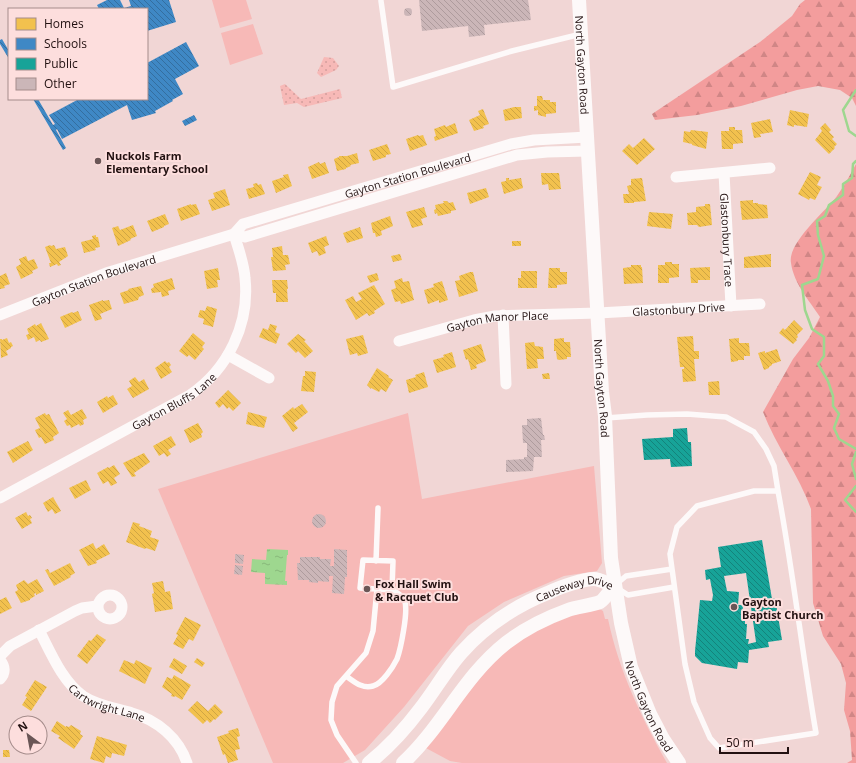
<svg xmlns="http://www.w3.org/2000/svg" width="856" height="763" viewBox="0 0 856 763" font-family="'Open Sans',sans-serif">
<style>
.green{fill:#f7b9b7}
.forest{fill:url(#forest-firs)}
.park{fill:url(#park-dots)}
.water{fill:url(#water-ripples)}
.homes{fill:url(#homes-back-hatch)}
.schools{fill:url(#schools-back-hatch)}
.public{fill:url(#public-back-hatch);fill-rule:evenodd}
.lines{fill:none;stroke-linecap:round;stroke-linejoin:round}
.stream{stroke:#9ed78f;stroke-width:2.5}
.building{fill:url(#building-back-hatch)}
.service{stroke:#fdf9f9;stroke-width:5.5}
.minor{stroke:#fdf9f9;stroke-width:11}
.tertiary{stroke:#fdf9f9;stroke-width:14}
.poi-dot{fill:#6a5656;stroke:#fddedd;stroke-width:1.5}
.labels{text-anchor:middle;dominant-baseline:central;stroke-width:4;stroke-linejoin:round;paint-order:stroke}
.street-label{font-size:11px;fill:#211;stroke:#fddedd}
.poi-label{font-size:11px;font-weight:bold;fill:#211;stroke:#fddedd;text-anchor:start}
</style>
<defs>
<pattern id="forest-firs" width="22" height="20" patternUnits="userSpaceOnUse"><rect width="22" height="20" fill="#f39d9d"/><path d="M5 1l3.5 6h-7zM16 11l3.5 6h-7z" fill="#d08686"/></pattern>
<pattern id="park-dots" width="8" height="8" patternUnits="userSpaceOnUse"><rect width="8" height="8" fill="#f7b9b7"/><path d="M2 2h.1M6 6h.1" fill="none" stroke="#d39e9c" stroke-width="1.8" stroke-linecap="round"/></pattern>
<pattern id="water-ripples" width="26" height="14" patternUnits="userSpaceOnUse"><rect width="26" height="14" fill="#9ed78f"/><path d="M2 4q2-2 4 0t4 0M15 11q2-2 4 0t4 0" fill="none" stroke="#88b87a"/></pattern>
<pattern id="homes-back-hatch" width="6" height="6" patternUnits="userSpaceOnUse"><rect width="6" height="6" fill="#f2c14e"/><path d="M-1 5l2 2M0 0l6 6M5-1l2 2" fill="none" stroke="#cfa543"/></pattern>
<pattern id="schools-back-hatch" width="6" height="6" patternUnits="userSpaceOnUse"><rect width="6" height="6" fill="#3f88c5"/><path d="M-1 5l2 2M0 0l6 6M5-1l2 2" fill="none" stroke="#346e9f"/></pattern>
<pattern id="public-back-hatch" width="6" height="6" patternUnits="userSpaceOnUse"><rect width="6" height="6" fill="#17a398"/><path d="M-1 5l2 2M0 0l6 6M5-1l2 2" fill="none" stroke="#14837b"/></pattern>
<pattern id="building-back-hatch" width="6" height="6" patternUnits="userSpaceOnUse"><rect width="6" height="6" fill="#cbb6b8"/><path d="M-1 5l2 2M0 0l6 6M5-1l2 2" fill="none" stroke="#ae9b9d"/></pattern>
</defs>
<rect width="100%" height="100%" fill="#f1d6d5"/>
<path class="green" d="M 212,0 L 246,0 L 252,19 L 220,28 Z
M 253,24 L 263,54 L 230,65 L 221,33 Z
M 408,413 L 422,499 L 594,466 L 602,563 L 597,571 L 564,576 L 504,602 L 468,626 L 404,707 L 365,750 L 343,763 L 273,763 L 158,489 Z
M 598,608 L 603,611 L 605,619 L 608,619 C 619,671 641,717 667,763 L 462,763 L 450,761 L 424,747 L 505,648 L 542,624 Z"/>
<path class="forest" d="M 805,0 L 856,0 L 856,106 L 852,98 L 840,90 L 818,86 L 797,90 L 741,106 L 697,115 L 655,120 L 652,114 L 760,42 L 792,16 L 800,4 Z
M 856,164 L 856,763 L 847,763 L 852,760 L 850,731 L 844,710 L 846,683 L 841,664 L 823,636 L 813,603 L 811,509 C 799,475 776,446 763,412 L 793,359 L 809,338 L 820,317 C 809,300 794,284 791,263 C 787,243 826,211 837,196 C 844,186 850,175 856,164 Z"/>
<path class="park" d="M 324,57 L 333,58 L 339,66 L 336,70 L 321,77 L 317,73 Z
M 285,84 L 301,99 L 340,89 L 342,98 L 304,107 L 297,103 L 284,105 L 280,86 Z"/>
<path class="water" d="M 267,549 L 288,550 L 288,555 L 287,555 L 285,581 L 287,581 L 287,585 L 265,584 L 265,573 L 251,572 L 252,559 L 266,560 Z"/>
<path class="homes" d="M 537,96 L 542,96 L 543,100 L 550,100 L 550,102 L 556,102 L 556,113 L 546,114 L 546,117 L 538,115 L 538,110 L 534,111 L 534,106 L 537,106 Z
M 514,107 L 521,107 L 522,118 L 505,121 L 503,110 Z
M 483,109 L 489,124 L 483,126 L 484,128 L 474,131 L 469,120 L 480,115 L 478,111 Z
M 790,110 L 809,114 L 807,127 L 794,125 L 794,127 L 787,125 Z
M 770,119 L 773,132 L 760,134 L 761,137 L 754,138 L 751,123 Z
M 455,123 L 458,133 L 435,141 L 434,137 L 436,136 L 434,129 L 445,125 L 446,127 Z
M 825,123 L 831,130 L 829,132 L 834,137 L 832,139 L 837,144 L 834,147 L 835,148 L 829,154 L 815,140 L 822,131 L 820,128 Z
M 729,127 L 735,127 L 735,130 L 742,130 L 743,143 L 733,144 L 733,149 L 722,149 L 721,131 L 729,131 Z
M 691,130 L 708,132 L 706,149 L 692,145 L 692,144 L 683,142 L 684,131 L 690,132 Z
M 418,135 L 419,136 L 423,135 L 427,145 L 410,151 L 406,139 Z
M 644,138 L 655,149 L 637,165 L 622,151 L 629,144 L 633,148 Z
M 387,144 L 391,154 L 386,155 L 386,157 L 373,161 L 369,150 Z
M 357,153 L 359,163 L 350,165 L 351,166 L 346,168 L 346,169 L 337,171 L 334,159 L 339,157 L 339,156 L 347,156 Z
M 319,162 L 320,164 L 325,162 L 329,173 L 312,179 L 308,167 Z
M 810,172 L 821,177 L 817,185 L 822,187 L 815,200 L 810,198 L 809,200 L 798,194 Z
M 541,173 L 559,173 L 561,189 L 549,190 L 548,184 L 542,185 Z
M 288,174 L 292,186 L 276,193 L 272,181 L 284,177 L 283,175 Z
M 506,178 L 509,178 L 509,180 L 521,178 L 523,188 L 504,194 L 501,182 L 506,181 Z
M 642,178 L 646,201 L 634,202 L 634,203 L 624,203 L 623,194 L 629,194 L 627,186 L 631,185 L 631,179 Z
M 257,183 L 258,185 L 261,184 L 265,194 L 249,199 L 246,189 L 254,187 L 253,184 Z
M 486,188 L 489,197 L 470,204 L 467,193 Z
M 225,189 L 230,205 L 212,211 L 208,200 L 215,198 L 213,193 Z
M 753,200 L 753,203 L 758,203 L 758,204 L 767,205 L 768,218 L 742,220 L 740,201 Z
M 443,201 L 447,201 L 449,203 L 453,202 L 456,210 L 451,211 L 451,213 L 438,216 L 437,213 L 435,214 L 434,210 L 436,209 L 435,205 L 444,203 Z
M 191,204 L 191,205 L 196,204 L 200,214 L 181,221 L 177,209 Z
M 705,204 L 710,204 L 712,225 L 699,227 L 697,225 L 688,225 L 687,213 L 696,212 L 696,207 L 705,206 Z
M 424,207 L 427,217 L 421,219 L 423,225 L 412,228 L 406,212 Z
M 649,212 L 673,214 L 671,229 L 647,226 Z
M 165,214 L 169,224 L 164,226 L 164,227 L 152,232 L 147,221 Z
M 390,216 L 393,226 L 381,231 L 382,235 L 376,237 L 375,233 L 373,233 L 371,223 Z
M 133,225 L 137,236 L 130,239 L 131,240 L 118,246 L 112,228 L 118,226 L 120,230 Z
M 360,227 L 363,238 L 347,243 L 343,233 Z
M 96,235 L 96,237 L 98,237 L 100,247 L 95,248 L 96,250 L 84,253 L 81,242 L 93,239 L 92,236 Z
M 326,236 L 329,245 L 324,247 L 326,253 L 319,256 L 317,251 L 312,253 L 308,243 Z
M 512,241 L 521,241 L 521,246 L 512,246 Z
M 50,245 L 51,246 L 54,245 L 56,249 L 65,247 L 68,256 L 59,262 L 61,265 L 58,266 L 57,264 L 50,267 L 49,263 L 51,263 L 45,247 Z
M 282,246 L 283,255 L 288,255 L 290,264 L 285,265 L 286,270 L 273,271 L 271,257 L 273,257 L 272,248 Z
M 400,254 L 402,260 L 393,262 L 391,256 Z
M 771,254 L 771,267 L 744,268 L 744,257 Z
M 26,256 L 28,261 L 34,259 L 38,268 L 32,271 L 33,273 L 21,279 L 16,267 L 21,264 L 19,259 Z
M 665,262 L 672,262 L 672,264 L 679,264 L 679,277 L 669,278 L 669,283 L 658,283 L 658,265 L 665,265 Z
M 631,265 L 641,265 L 641,267 L 642,267 L 643,283 L 624,284 L 623,268 L 631,267 Z
M 710,267 L 710,280 L 698,280 L 698,283 L 691,283 L 690,268 Z
M 218,268 L 220,280 L 217,280 L 218,287 L 207,289 L 204,271 Z
M 549,268 L 560,268 L 560,272 L 567,272 L 567,284 L 557,285 L 557,288 L 548,288 Z
M 521,271 L 537,271 L 537,288 L 518,288 L 518,278 L 521,278 Z
M 470,272 L 473,272 L 478,291 L 459,297 L 455,281 L 460,280 L 459,276 Z
M 6,273 L 10,284 L 4,286 L 5,288 L 0,289 L 0,276 Z
M 377,273 L 379,280 L 370,283 L 367,276 Z
M 172,278 L 175,289 L 168,291 L 169,295 L 162,297 L 161,292 L 152,293 L 151,289 L 154,287 L 153,284 Z
M 402,278 L 403,282 L 409,281 L 414,300 L 401,304 L 400,301 L 395,302 L 391,290 L 396,288 L 394,281 Z
M 272,280 L 287,280 L 288,289 L 287,289 L 288,302 L 276,302 L 276,293 L 273,293 Z
M 442,281 L 448,300 L 439,303 L 439,300 L 428,304 L 424,290 L 434,287 L 433,284 Z
M 374,285 L 385,304 L 374,311 L 375,313 L 369,316 L 367,313 L 356,320 L 345,300 L 353,296 L 356,302 L 362,299 L 358,293 L 366,289 L 369,295 L 366,289 Z
M 141,286 L 144,295 L 139,297 L 138,300 L 124,304 L 120,293 L 129,290 L 128,289 Z
M 103,300 L 103,301 L 109,300 L 112,309 L 100,314 L 102,319 L 95,321 L 89,305 Z
M 207,306 L 217,309 L 213,327 L 203,324 L 204,319 L 198,317 L 200,310 L 205,311 Z
M 78,311 L 82,320 L 65,328 L 60,317 L 72,312 L 73,313 Z
M 794,320 L 803,329 L 797,335 L 798,337 L 796,339 L 797,340 L 793,344 L 779,333 L 783,328 L 785,330 Z
M 41,323 L 49,339 L 41,342 L 40,340 L 36,342 L 34,337 L 28,340 L 26,335 L 29,334 L 27,329 L 35,324 L 36,326 Z
M 270,324 L 277,326 L 275,332 L 280,334 L 276,344 L 259,337 L 263,328 L 268,330 Z
M 193,333 L 205,343 L 202,347 L 204,349 L 195,360 L 189,355 L 187,357 L 179,351 Z
M 298,334 L 306,340 L 304,341 L 313,351 L 305,358 L 298,351 L 296,353 L 287,344 Z
M 363,335 L 368,353 L 358,356 L 357,353 L 350,355 L 346,339 Z
M 693,336 L 694,351 L 699,351 L 699,359 L 694,359 L 696,381 L 683,382 L 682,369 L 684,369 L 684,367 L 680,367 L 677,337 Z
M 7,338 L 9,343 L 11,342 L 13,346 L 11,347 L 11,348 L 6,351 L 8,355 L 1,358 L 0,339 L 2,339 L 2,340 Z
M 564,338 L 564,342 L 570,342 L 571,357 L 567,357 L 567,359 L 559,360 L 557,359 L 556,351 L 554,351 L 554,339 Z
M 739,338 L 739,343 L 749,343 L 750,356 L 744,356 L 744,360 L 738,360 L 738,361 L 731,362 L 729,339 Z
M 534,342 L 535,346 L 543,347 L 544,359 L 537,359 L 538,368 L 527,369 L 525,343 Z
M 481,344 L 486,361 L 476,365 L 477,368 L 471,370 L 468,359 L 466,360 L 463,350 Z
M 777,349 L 781,361 L 772,364 L 772,365 L 769,367 L 769,368 L 764,370 L 758,353 L 765,351 L 765,353 Z
M 452,352 L 456,367 L 437,373 L 433,360 L 444,357 L 443,355 Z
M 165,361 L 167,363 L 169,362 L 171,365 L 169,367 L 172,372 L 161,379 L 155,368 Z
M 377,368 L 389,376 L 388,377 L 393,380 L 386,392 L 381,389 L 379,392 L 371,388 L 371,389 L 367,385 Z
M 305,371 L 316,372 L 314,392 L 301,391 L 303,376 L 305,376 Z
M 424,372 L 428,387 L 409,393 L 406,380 L 416,377 L 415,375 Z
M 549,373 L 550,379 L 543,379 L 542,374 Z
M 135,377 L 139,382 L 144,379 L 149,389 L 133,398 L 127,389 L 132,386 L 129,381 Z
M 719,381 L 720,395 L 709,395 L 708,382 Z
M 228,390 L 241,403 L 233,411 L 229,407 L 227,409 L 223,404 L 219,408 L 215,403 Z
M 113,395 L 118,404 L 103,413 L 97,402 L 107,396 L 108,398 Z
M 302,404 L 308,412 L 294,423 L 298,428 L 293,432 L 282,416 L 293,407 L 294,409 Z
M 82,409 L 87,418 L 83,420 L 84,424 L 80,426 L 79,424 L 71,428 L 70,425 L 67,426 L 64,421 L 67,419 L 63,413 L 68,410 L 71,415 Z
M 248,412 L 267,417 L 264,428 L 246,424 Z
M 45,413 L 46,415 L 49,414 L 59,433 L 53,437 L 54,440 L 45,444 L 41,437 L 39,438 L 35,430 L 40,428 L 35,418 Z
M 198,423 L 203,432 L 201,434 L 202,437 L 190,443 L 184,430 Z
M 171,436 L 176,445 L 168,450 L 171,454 L 167,457 L 164,453 L 159,456 L 153,446 Z
M 28,441 L 33,450 L 13,463 L 7,452 Z
M 144,453 L 150,462 L 134,473 L 136,476 L 132,477 L 123,463 Z
M 114,465 L 120,474 L 114,478 L 117,483 L 111,486 L 108,481 L 103,484 L 97,473 L 108,467 L 109,468 Z
M 86,480 L 91,490 L 75,499 L 69,488 Z
M 53,497 L 61,511 L 55,514 L 52,509 L 48,512 L 43,503 Z
M 26,512 L 28,516 L 30,515 L 32,518 L 30,519 L 32,523 L 22,529 L 15,518 Z
M 133,522 L 140,524 L 139,526 L 152,531 L 150,537 L 159,540 L 155,551 L 146,548 L 145,549 L 126,542 Z
M 93,543 L 96,549 L 104,544 L 110,554 L 96,561 L 97,563 L 88,566 L 79,550 Z
M 70,563 L 75,573 L 70,576 L 71,577 L 54,586 L 45,570 L 48,569 L 50,573 Z
M 37,579 L 44,591 L 36,595 L 36,593 L 34,594 L 35,596 L 30,599 L 30,600 L 21,603 L 15,592 L 18,590 L 16,585 L 24,580 L 28,584 Z
M 163,581 L 165,592 L 170,591 L 173,609 L 155,612 L 152,594 L 154,593 L 152,583 Z
M 6,597 L 12,608 L 0,614 L 0,600 Z
M 185,617 L 201,625 L 193,641 L 189,639 L 183,649 L 173,644 L 178,635 L 176,634 Z
M 97,634 L 106,640 L 87,664 L 77,656 L 89,640 L 91,641 Z
M 174,658 L 187,666 L 182,674 L 169,667 Z
M 197,658 L 205,663 L 202,667 L 194,662 Z
M 124,660 L 134,664 L 136,660 L 152,668 L 145,684 L 119,671 Z
M 174,675 L 191,685 L 182,700 L 175,696 L 174,697 L 171,696 L 172,694 L 162,687 L 167,677 L 172,679 Z
M 35,680 L 47,687 L 31,711 L 22,705 L 27,697 L 25,696 Z
M 197,701 L 208,711 L 215,704 L 223,712 L 215,720 L 214,719 L 210,723 L 207,720 L 203,724 L 188,710 Z
M 57,721 L 66,727 L 66,726 L 69,727 L 71,725 L 81,731 L 80,734 L 83,736 L 74,749 L 58,738 L 60,736 L 51,731 Z
M 238,728 L 240,736 L 237,737 L 240,749 L 235,750 L 238,760 L 228,763 L 225,754 L 223,755 L 217,737 L 229,733 L 228,731 Z
M 97,736 L 127,745 L 124,756 L 112,753 L 111,758 L 106,756 L 104,763 L 90,759 Z
M 3,750 L 9,750 L 10,757 L 3,757 Z"/>
<path class="schools" d="M 107,0 L 120,0 L 124,8 L 131,6 L 129,0 L 169,0 L 176,22 L 147,31 L 147,9 L 99,9 L 97,5 Z
M 2,39 L 9,51 L 9,59 L 0,44 L 0,40 Z
M 186,42 L 199,66 L 175,79 L 183,94 L 172,100 L 173,101 L 155,111 L 156,113 L 132,120 L 127,105 L 62,139 L 57,129 L 56,130 L 66,148 L 63,150 L 33,99 L 38,99 L 53,125 L 55,124 L 49,115 L 79,99 L 147,99 L 147,63 Z
M 194,115 L 197,120 L 185,126 L 182,121 Z"/>
<path class="public" d="M 687,428 L 688,442 L 691,442 L 692,466 L 671,467 L 670,459 L 644,460 L 642,439 L 673,437 L 673,429 Z
M 762,540 L 772,599 L 775,598 L 782,640 L 768,642 L 769,647 L 749,650 L 748,663 L 738,662 L 737,669 L 702,663 L 695,656 L 695,651 L 700,600 L 712,601 L 713,595 L 710,579 L 706,580 L 705,570 L 721,567 L 718,547 ZM 746,573 L 756,642 L 748,644 L 749,639 L 746,639 L 747,624 L 745,624 L 745,621 L 742,621 L 743,605 L 738,605 L 739,592 L 727,591 L 724,576 Z"/>
<g class="lines">
<path class="stream" d="M 856,90 L 843,110 L 849,131 L 856,136
M 856,161 L 853,164 L 852,178 L 843,184 L 843,195 L 829,205 L 825,216 L 817,221 L 818,235 L 824,256 L 818,279 L 802,285 L 805,310 L 812,329 L 824,337 L 824,356 L 818,364 L 828,381 L 833,396 L 833,406 L 839,414 L 834,428 L 839,439 L 856,449
M 856,452 L 852,464 L 856,479
M 856,486 L 845,500 L 856,512"/>
</g>
<path class="building" d="M 419,0 L 528,0 L 531,20 L 484,25 L 485,35 L 469,37 L 468,26 L 422,31 Z
M404 12a4 4 0 1 1 8 0a4 4 0 1 1-8 0Z
M 541,418 L 543,435 L 544,435 L 545,440 L 541,440 L 542,457 L 534,457 L 533,471 L 506,472 L 506,460 L 524,459 L 524,457 L 527,457 L 527,443 L 523,443 L 522,425 L 527,425 L 527,419 Z
M312 521a7 7 0 1 1 14 0a7 7 0 1 1-14 0Z
M 334,549 L 347,550 L 347,577 L 345,577 L 344,594 L 332,593 L 333,576 L 329,576 L 329,582 L 318,581 L 318,583 L 309,582 L 309,580 L 298,580 L 297,563 L 300,563 L 300,557 L 320,557 L 320,559 L 331,559 L 330,566 L 334,566 Z
M 235,554 L 244,555 L 243,564 L 235,563 Z
M 235,565 L 243,566 L 242,575 L 234,574 Z"/>
<g class="lines">
<path class="service" d="M 381,1 L 393,87 L 512,51 L 581,34
M 606,418 L 647,415 L 687,414 L 726,417 L 754,432 L 766,449 L 774,466 L 778,491
M 754,491 L 778,491 C 793,571 802,652 816,733 L 719,748 L 710,738 L 694,702 L 685,664 L 670,554 L 677,527 L 697,506 Z
M 363,560 L 393,561 L 392,590 L 360,588 Z
M 376,561 L 378,508
M 672,569 L 626,576 L 614,586 L 628,595 L 674,587
M 346,676 C 355,682 362,689 373,686 C 382,684 393,667 397,659 C 401,648 408,612 405,602 C 403,595 397,593 392,590
M 356,763 L 337,735 L 331,720 L 332,702 L 337,686 L 366,653 L 373,631 L 377,589"/>
<g class="minor">
<path id="s1" d="M 724,173 L 731,306"/>
<path d="M 676,177 L 770,168"/>
<path d="M 234,234 L 245,237 L 517,155 L 547,152 L 588,151"/>
<path id="s2" d="M 0,315 L 106,273 L 234,234 L 243,224 L 511,144 L 534,140 L 587,137"/>
<path d="M 503,315 L 506,384"/>
<path id="s3" d="M 399,341 L 474,320 L 495,316 L 598,313 L 760,304"/>
<path d="M 228,355 L 269,378"/>
<path id="s4" d="M 0,498 L 190,395 C 228,369 250,324 245,278 C 244,263 238,248 234,234"/>
<circle cx="110" cy="607" r="12"/>
<path id="s5" d="M 39,630 C 51,653 62,681 83,696 C 98,706 116,708 132,713 C 157,720 179,738 187,763"/>
<path d="M 0,656 L 10,646 L 75,611 L 82,608 L 97,606"/>
<path d="M 0,660 C 5,666 6,673 0,679"/>
</g>
<g class="tertiary">
<path id="s6" d="M 579,0 L 602,392 L 605,416 L 611,558 L 621,623 L 631,667 L 650,714 L 663,739 L 679,763"/>
<path id="s7" d="M 369,763 C 389,747 406,728 421,708 C 435,690 446,670 461,653 C 485,626 517,605 550,592 C 560,587 584,579 594,579 C 600,579 608,584 614,586 C 610,590 605,599 600,602 C 593,605 576,607 568,610 C 546,618 524,629 506,643 C 463,677 443,726 403,763"/>
</g>
</g>
<g class="poi-dot">
<circle cx="98" cy="161" r="4"/>
<circle cx="367" cy="589" r="4"/>
<circle cx="734" cy="607" r="4"/>
</g>
<g class="labels">
<g class="street-label">
<text stroke="none"><textPath href="#s6" startOffset="65">North Gayton Road</textPath></text>
<text stroke="none"><textPath href="#s2" startOffset="433">Gayton Station Boulevard</textPath></text>
<text stroke="none"><textPath href="#s1" startOffset="67">Glastonbury Trace</textPath></text>
<text stroke="none"><textPath href="#s2" startOffset="100">Gayton Station Boulevard</textPath></text>
<text stroke="none"><textPath href="#s3" startOffset="283">Glastonbury Drive</textPath></text>
<text stroke="none"><textPath href="#s3" startOffset="101">Gayton Manor Place</textPath></text>
<text stroke="none"><textPath href="#s6" startOffset="389">North Gayton Road</textPath></text>
<text stroke="none"><textPath href="#s4" startOffset="199">Gayton Bluffs Lane</textPath></text>
<text stroke="none"><textPath href="#s7" startOffset="278">Causeway Drive</textPath></text>
<text stroke="none"><textPath href="#s5" startOffset="105">Cartwright Lane</textPath></text>
<text stroke="none"><textPath href="#s6" startOffset="713">North Gayton Road</textPath></text>
</g>
<g class="poi-label">
<text x="106" y="155">Nuckols Farm<tspan x="106" dy="13">Elementary School</tspan></text>
<text x="375" y="583">Fox Hall Swim<tspan x="375" dy="13">&amp; Racquet Club</tspan></text>
<text x="742" y="601">Gayton<tspan x="742" dy="13">Baptist Church</tspan></text>
</g>
</g>
<rect x="8" y="8" width="140" height="92" fill="#fddedd" stroke="#a58c8b"/>
<rect x="16" y="18" width="20" height="12" fill="#f2c14e" stroke="#a58c8b"/>
<text x="44" y="28" font-size="12" fill="#221111">Homes</text>
<rect x="16" y="38" width="20" height="12" fill="#3f88c5" stroke="#a58c8b"/>
<text x="44" y="48" font-size="12" fill="#221111">Schools</text>
<rect x="16" y="58" width="20" height="12" fill="#17a398" stroke="#a58c8b"/>
<text x="44" y="68" font-size="12" fill="#221111">Public</text>
<rect x="16" y="78" width="20" height="12" fill="#cbb6b8" stroke="#a58c8b"/>
<text x="44" y="88" font-size="12" fill="#221111">Other</text>
<g transform="translate(28 735) rotate(328)"><circle r="19" fill="#fddedd" stroke="#a58c8b"/>
<path d="M0-3L7 15L0 10L-7 15Z" fill="#6a5656"/>
<text y="-6" font-size="11" font-weight="bold" text-anchor="middle" fill="#221111">N</text>
</g>
<path d="M720 747v6h68v-6" fill="none" stroke="#221111" stroke-width="2"/>
<text x="726" y="747" font-size="12" fill="#221111" stroke="#fddedd" stroke-width="3" paint-order="stroke">50 m</text>
</svg>
